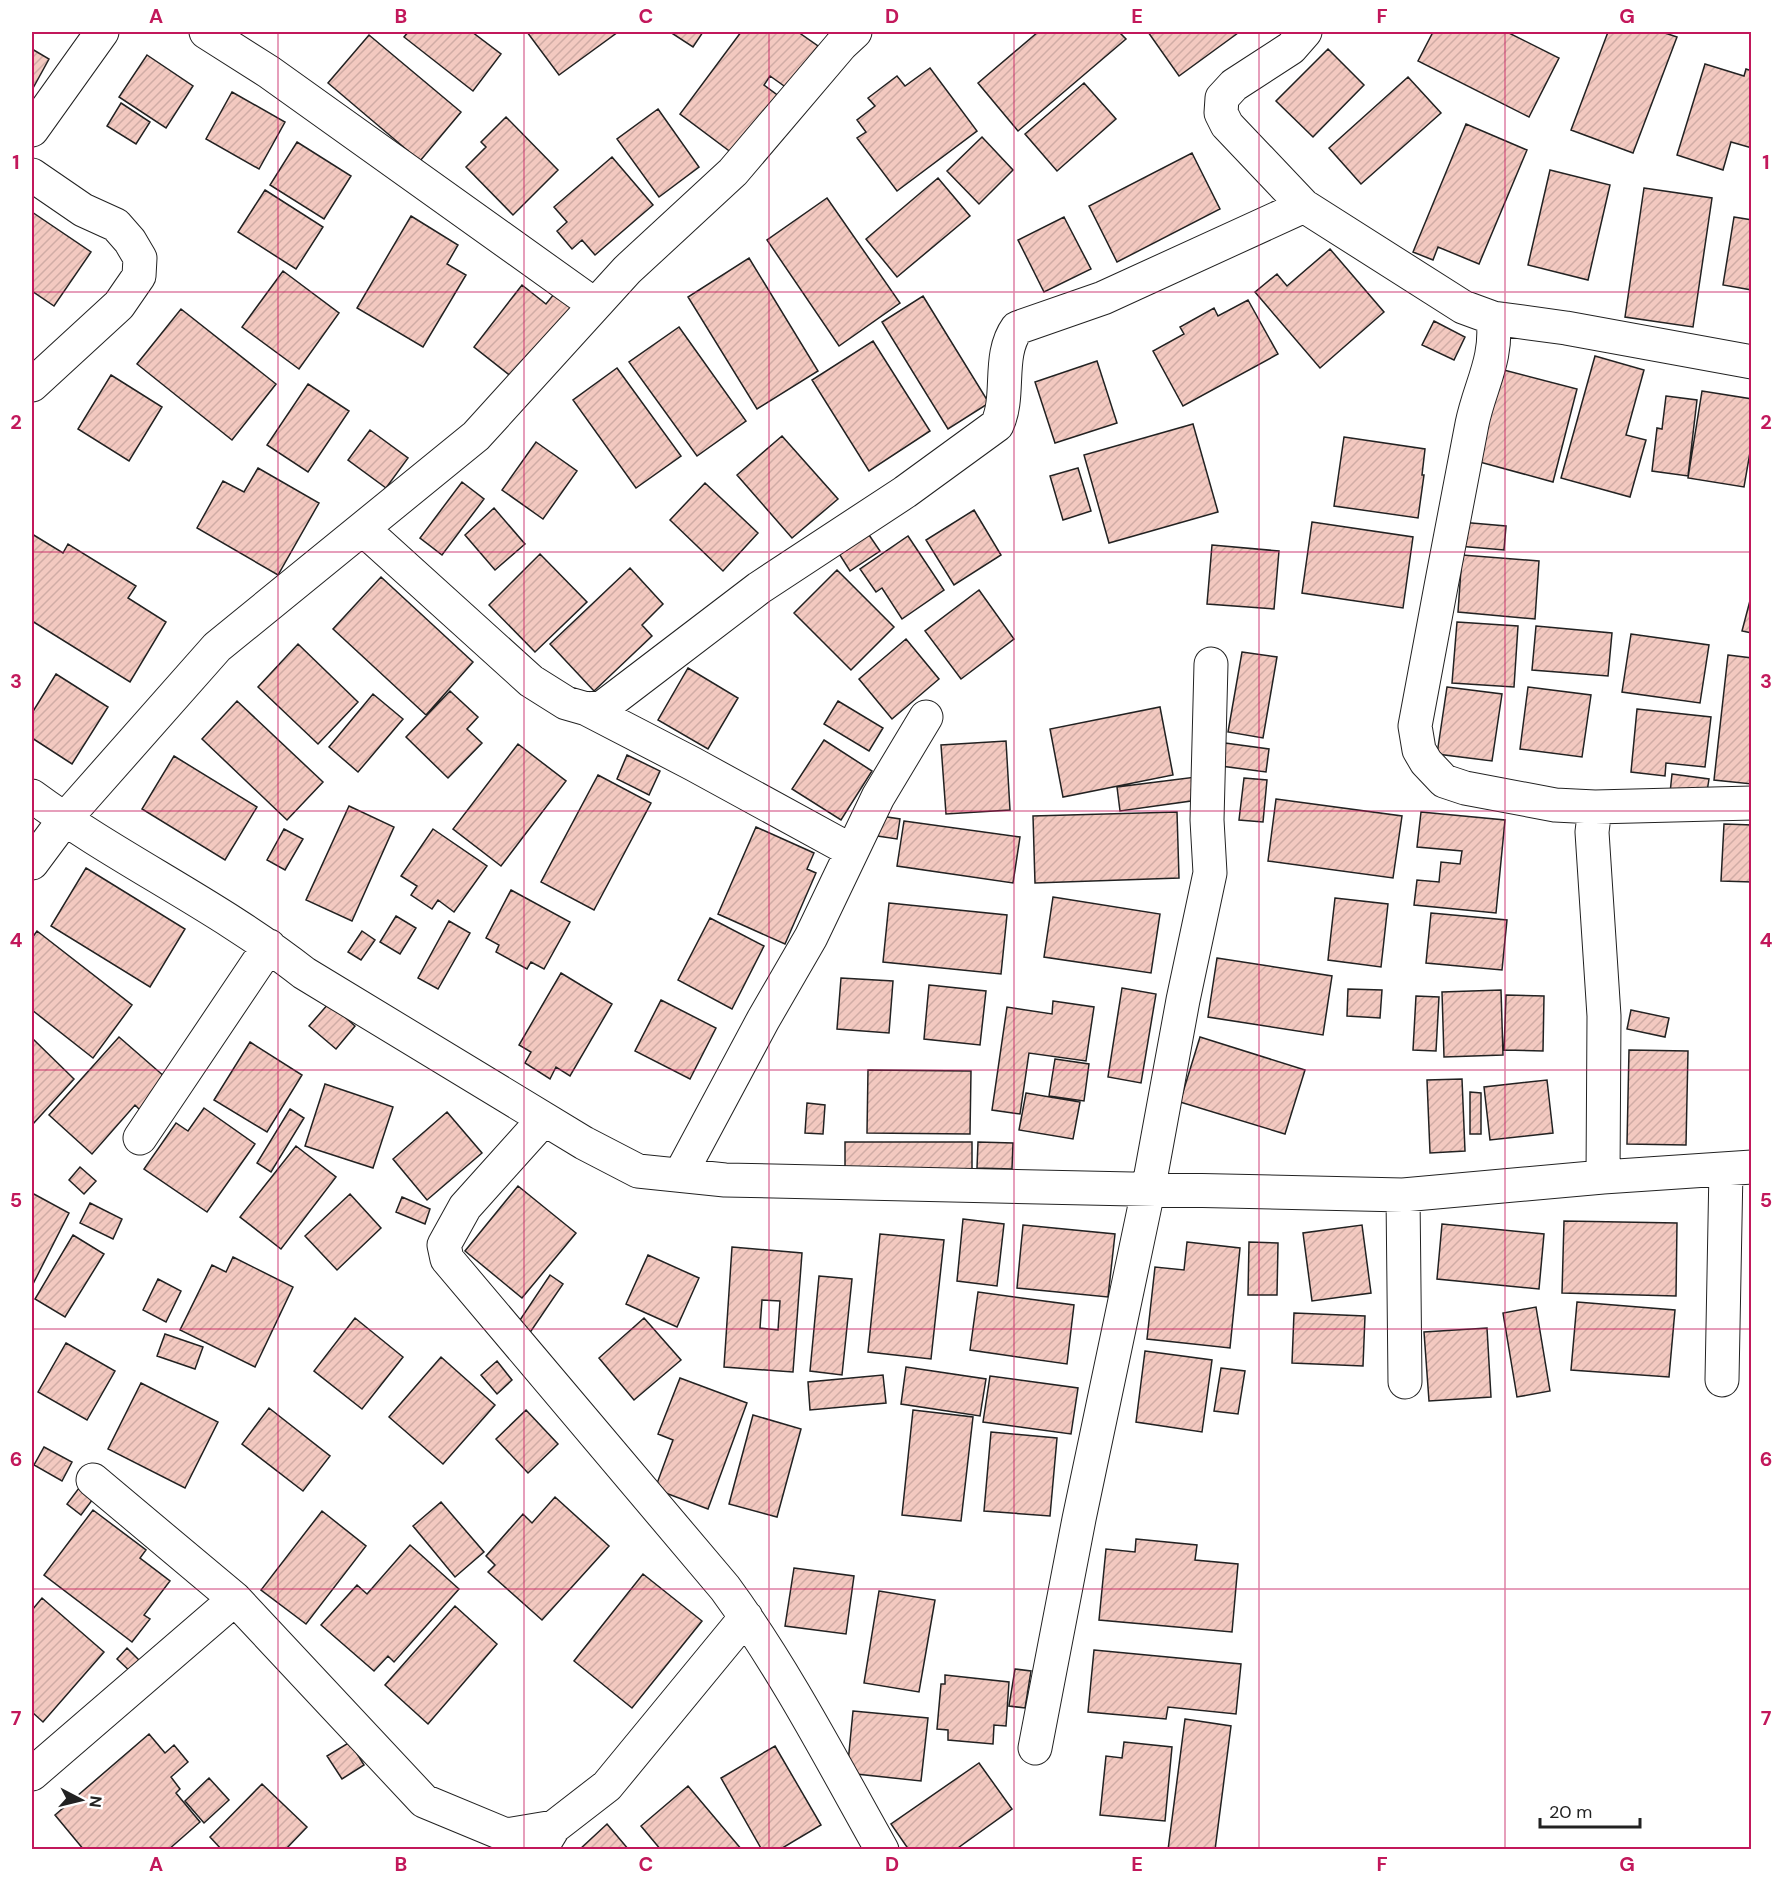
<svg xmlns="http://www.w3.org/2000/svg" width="1783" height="1881" viewBox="0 0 1783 1881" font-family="'DM Sans',sans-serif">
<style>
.building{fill:url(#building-hatch);stroke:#222;stroke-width:1.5;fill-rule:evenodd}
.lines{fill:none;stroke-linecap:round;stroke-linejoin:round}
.minor-casing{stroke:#222;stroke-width:35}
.minor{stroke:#fff;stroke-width:33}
.grid{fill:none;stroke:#c2185b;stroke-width:1.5;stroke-opacity:0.55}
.neatline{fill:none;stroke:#c2185b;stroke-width:2}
.grid-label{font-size:20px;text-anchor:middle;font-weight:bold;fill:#c2185b}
</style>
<defs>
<pattern id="building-hatch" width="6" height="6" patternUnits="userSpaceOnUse" patternTransform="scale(1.5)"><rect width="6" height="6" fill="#f3c9c0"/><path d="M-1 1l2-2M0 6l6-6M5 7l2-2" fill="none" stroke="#d0aca5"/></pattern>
</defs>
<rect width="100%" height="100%" fill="#fff"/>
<path class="building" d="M 408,32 L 472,32 L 501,54 L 473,91 L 404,37 Z
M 527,32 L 618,32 L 559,75 Z
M 670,32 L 703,32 L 693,47 Z
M 741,32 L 798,32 L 818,46 L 787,88 L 770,76 L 764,85 L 780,97 L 736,156 L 680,114 Z
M 1038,32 L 1119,32 L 1126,39 L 1018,131 L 978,83 Z
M 1148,32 L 1237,32 L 1238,33 L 1179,76 Z
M 1433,32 L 1507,32 L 1559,58 L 1529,117 L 1418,61 Z
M 1608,32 L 1662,32 L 1677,37 L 1633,153 L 1571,130 Z
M 369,35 L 461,112 L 420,161 L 328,83 Z
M 32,49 L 49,59 L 32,90 Z
M 1328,49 L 1364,85 L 1313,137 L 1276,101 Z
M 147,55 L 193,86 L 166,128 L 119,97 Z
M 1705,64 L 1744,76 L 1746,69 L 1752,71 L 1752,148 L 1731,142 L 1723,170 L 1677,155 Z
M 930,68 L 977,131 L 897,191 L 857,138 L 866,132 L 857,120 L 875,106 L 868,98 L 897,76 L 905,86 Z
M 1408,77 L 1441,113 L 1361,184 L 1329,148 Z
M 1084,83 L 1116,119 L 1057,171 L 1025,134 Z
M 232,92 L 285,122 L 259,169 L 206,139 Z
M 121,103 L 150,122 L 136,144 L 107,126 Z
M 658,109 L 699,167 L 659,197 L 617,139 Z
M 506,117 L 558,170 L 513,215 L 466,167 L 486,147 L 481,142 Z
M 1466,124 L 1527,150 L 1479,264 L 1438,247 L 1433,260 L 1413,252 Z
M 982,137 L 1013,170 L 979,204 L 947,171 Z
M 297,142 L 351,176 L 324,219 L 270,185 Z
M 1192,153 L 1220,209 L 1117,262 L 1089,206 Z
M 612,157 L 653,205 L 595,255 L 582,240 L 572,249 L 557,231 L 567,222 L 554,207 Z
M 1550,170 L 1610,185 L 1588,280 L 1528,265 Z
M 938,178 L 970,216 L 897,277 L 866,239 Z
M 1644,188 L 1712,198 L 1693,327 L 1625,317 Z
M 265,190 L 323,227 L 296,269 L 238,232 Z
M 827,198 L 900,303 L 839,346 L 767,240 Z
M 32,212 L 91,252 L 54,306 L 32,291 Z
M 411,216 L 458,245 L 447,264 L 466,275 L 423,347 L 357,308 Z
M 1064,217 L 1091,269 L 1044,292 L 1018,240 Z
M 1734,217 L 1752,220 L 1752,290 L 1723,285 Z
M 1330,249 L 1384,312 L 1320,368 L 1255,292 L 1277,274 L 1287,286 Z
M 749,258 L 818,371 L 757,409 L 688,297 Z
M 283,271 L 339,313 L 299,369 L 242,327 Z
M 522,285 L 546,304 L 554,294 L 573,309 L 517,381 L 474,347 Z
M 923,296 L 989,403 L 948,429 L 882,322 Z
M 1248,300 L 1278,354 L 1183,406 L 1153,351 L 1184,334 L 1180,327 L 1214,308 L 1218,316 Z
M 181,309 L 276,384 L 232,440 L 137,364 Z
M 1434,321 L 1465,337 L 1454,360 L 1422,345 Z
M 679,327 L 746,421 L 697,456 L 629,362 Z
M 873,341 L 930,431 L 869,471 L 812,380 Z
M 1595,356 L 1644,370 L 1626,435 L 1646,440 L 1630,497 L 1561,478 Z
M 1097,361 L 1117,423 L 1055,443 L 1035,382 Z
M 617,368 L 681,456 L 636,488 L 573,400 Z
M 1500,369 L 1577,389 L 1553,482 L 1476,461 Z
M 111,375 L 162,407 L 129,461 L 78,429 Z
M 308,384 L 349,411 L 308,472 L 267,445 Z
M 1702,391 L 1752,399 L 1752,441 L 1744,487 L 1688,478 Z
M 1666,396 L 1697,400 L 1688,476 L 1652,471 L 1657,428 L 1662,429 Z
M 1193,424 L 1218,512 L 1109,543 L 1084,455 Z
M 370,430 L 408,458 L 386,488 L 348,460 Z
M 782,436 L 838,499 L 792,538 L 737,475 Z
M 1344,437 L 1425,449 L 1422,475 L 1424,475 L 1418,518 L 1334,506 Z
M 536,442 L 577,471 L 543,519 L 502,490 Z
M 258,468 L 319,503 L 278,575 L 197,528 L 223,481 L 244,492 Z
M 1078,468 L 1091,511 L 1063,520 L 1050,476 Z
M 462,482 L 484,499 L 442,555 L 420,538 Z
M 705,483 L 758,533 L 723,571 L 670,520 Z
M 494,508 L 525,544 L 495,570 L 465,535 Z
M 974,510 L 1001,555 L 954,585 L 926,540 Z
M 1312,522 L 1413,537 L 1403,608 L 1302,593 Z
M 1460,522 L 1506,526 L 1504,550 L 1458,546 Z
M 867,532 L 880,551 L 850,571 L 838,552 Z
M 32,534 L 63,553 L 68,544 L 136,586 L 128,598 L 166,622 L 130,682 L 32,621 Z
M 908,536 L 944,590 L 902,619 L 882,588 L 876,592 L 860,569 Z
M 1212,545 L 1279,551 L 1274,609 L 1207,604 Z
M 540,554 L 587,602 L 535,652 L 489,605 Z
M 1462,555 L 1539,561 L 1535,619 L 1458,612 Z
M 630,568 L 663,604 L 642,625 L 652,636 L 594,691 L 550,644 Z
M 837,570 L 894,627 L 851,670 L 794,613 Z
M 381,577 L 473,662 L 426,715 L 333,629 Z
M 979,590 L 1014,639 L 961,679 L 925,631 Z
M 1752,593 L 1752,633 L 1742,631 Z
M 1457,622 L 1518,626 L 1514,687 L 1452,683 Z
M 1536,626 L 1612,633 L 1608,676 L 1532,670 Z
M 1631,634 L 1709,645 L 1700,703 L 1622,692 Z
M 906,639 L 939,679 L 892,719 L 859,679 Z
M 298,644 L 358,702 L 318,744 L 258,687 Z
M 1242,652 L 1277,657 L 1263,738 L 1228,732 Z
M 1728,655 L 1752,658 L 1752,784 L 1714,780 Z
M 688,668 L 738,698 L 708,749 L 658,720 Z
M 56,674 L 108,707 L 72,764 L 32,738 L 32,713 Z
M 1447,687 L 1502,694 L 1492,761 L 1437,754 Z
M 1528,687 L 1591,695 L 1582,757 L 1520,749 Z
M 450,691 L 478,717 L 467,729 L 482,743 L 448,778 L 406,737 Z
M 373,694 L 403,719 L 358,772 L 329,747 Z
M 237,701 L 323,782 L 287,820 L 202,739 Z
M 838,701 L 883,728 L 869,751 L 824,724 Z
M 1160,707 L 1173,775 L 1063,797 L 1050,729 Z
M 1637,709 L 1711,717 L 1705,767 L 1666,763 L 1665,776 L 1631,772 Z
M 824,740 L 872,771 L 841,820 L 792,789 Z
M 1006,741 L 1010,810 L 946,814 L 941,745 Z
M 1225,743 L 1269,749 L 1266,772 L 1221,766 Z
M 518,744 L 566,781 L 501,866 L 453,829 Z
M 627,755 L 660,771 L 649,795 L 617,779 Z
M 174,756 L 257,807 L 225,860 L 142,809 Z
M 1672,774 L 1709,779 L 1706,798 L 1670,793 Z
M 598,775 L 651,803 L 594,910 L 541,882 Z
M 1196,777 L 1198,800 L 1120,811 L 1117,787 Z
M 1244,778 L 1267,780 L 1263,822 L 1239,820 Z
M 1276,799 L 1402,816 L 1393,878 L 1268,861 Z
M 349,806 L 394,827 L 352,921 L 306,900 Z
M 1177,812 L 1179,878 L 1035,883 L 1033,816 Z
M 1421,812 L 1505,820 L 1496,913 L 1414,905 L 1417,880 L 1439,882 L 1441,862 L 1460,864 L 1462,851 L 1417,847 Z
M 874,815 L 900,819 L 897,839 L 871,835 Z
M 904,821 L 1020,837 L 1013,883 L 897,866 Z
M 1724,824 L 1752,825 L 1752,882 L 1721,881 Z
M 756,827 L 814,853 L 807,869 L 816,873 L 785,944 L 718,914 Z
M 284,829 L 303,839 L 285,870 L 267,860 Z
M 433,829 L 487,866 L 454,912 L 438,900 L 432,909 L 411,895 L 417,886 L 401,876 Z
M 86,868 L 185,929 L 150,987 L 51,926 Z
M 511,890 L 570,922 L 544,969 L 531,962 L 527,969 L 496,952 L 499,945 L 486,938 Z
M 1053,897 L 1160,914 L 1151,973 L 1044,957 Z
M 1335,898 L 1388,904 L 1381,967 L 1328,960 Z
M 889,903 L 1007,915 L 1001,974 L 883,962 Z
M 1431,913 L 1507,920 L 1502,970 L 1426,963 Z
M 396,916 L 416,928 L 400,954 L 380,942 Z
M 710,918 L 764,946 L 732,1009 L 678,980 Z
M 449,921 L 470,933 L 438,989 L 418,978 Z
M 37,931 L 132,1005 L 93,1058 L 32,1010 L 32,938 Z
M 362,931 L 375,940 L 361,960 L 348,952 Z
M 1217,958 L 1332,976 L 1323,1035 L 1208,1017 Z
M 561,973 L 612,1004 L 570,1076 L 556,1067 L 550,1079 L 525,1063 L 531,1052 L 519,1045 Z
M 841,978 L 893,981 L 889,1033 L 837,1029 Z
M 929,985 L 986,991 L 980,1045 L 924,1039 Z
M 1122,988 L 1156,994 L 1141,1083 L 1108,1077 Z
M 1348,989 L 1382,990 L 1380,1018 L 1347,1016 Z
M 1501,990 L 1503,1055 L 1444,1057 L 1442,992 Z
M 1506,995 L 1544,996 L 1543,1051 L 1504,1050 Z
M 1416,996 L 1439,997 L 1436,1051 L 1413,1050 Z
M 661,1000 L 716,1028 L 690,1079 L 635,1051 Z
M 1053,1001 L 1094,1007 L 1086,1061 L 1029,1053 L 1020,1114 L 992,1110 L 1007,1007 L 1052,1014 Z
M 329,1003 L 355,1026 L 336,1049 L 309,1026 Z
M 1631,1010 L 1669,1018 L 1665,1037 L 1627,1029 Z
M 119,1037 L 173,1084 L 145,1115 L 135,1105 L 92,1154 L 49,1115 Z
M 1200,1037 L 1305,1070 L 1285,1134 L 1180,1102 Z
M 32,1038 L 74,1079 L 32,1125 Z
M 250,1042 L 302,1075 L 267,1132 L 214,1100 Z
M 1629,1050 L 1688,1051 L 1686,1145 L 1627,1144 Z
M 1055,1059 L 1089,1064 L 1084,1101 L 1049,1096 Z
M 868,1070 L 971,1071 L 970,1134 L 867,1133 Z
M 1462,1079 L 1465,1151 L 1430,1153 L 1427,1080 Z
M 1547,1080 L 1553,1133 L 1490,1140 L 1484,1087 Z
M 325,1084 L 393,1107 L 373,1168 L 305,1146 Z
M 1470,1092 L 1481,1093 L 1481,1134 L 1470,1134 Z
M 1026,1093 L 1080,1102 L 1073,1139 L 1019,1130 Z
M 807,1103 L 825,1105 L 823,1134 L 805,1133 Z
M 204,1108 L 255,1144 L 207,1212 L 144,1169 L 176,1123 L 188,1131 Z
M 290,1109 L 304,1118 L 271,1172 L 257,1163 Z
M 447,1112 L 482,1153 L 427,1200 L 393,1159 Z
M 845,1142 L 972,1142 L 972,1169 L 845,1169 Z
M 978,1142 L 1013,1143 L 1012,1169 L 977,1168 Z
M 296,1146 L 336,1177 L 281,1249 L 240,1217 Z
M 80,1167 L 96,1181 L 84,1194 L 69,1180 Z
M 518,1186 L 576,1233 L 522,1298 L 465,1251 Z
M 32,1193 L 69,1213 L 32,1286 Z
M 350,1194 L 381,1228 L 337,1270 L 305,1236 Z
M 402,1197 L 430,1209 L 425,1224 L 396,1212 Z
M 90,1203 L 122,1219 L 113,1239 L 80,1223 Z
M 963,1219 L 1004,1224 L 997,1286 L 957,1281 Z
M 1564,1221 L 1677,1223 L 1676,1296 L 1562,1293 Z
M 1442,1224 L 1544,1234 L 1539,1289 L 1437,1279 Z
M 1023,1225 L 1115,1234 L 1108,1297 L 1017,1288 Z
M 1362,1225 L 1371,1293 L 1312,1301 L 1303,1233 Z
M 880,1234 L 944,1240 L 931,1359 L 868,1352 Z
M 73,1235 L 104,1254 L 65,1317 L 35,1299 Z
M 1187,1242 L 1240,1248 L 1230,1348 L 1147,1339 L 1155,1267 L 1184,1270 Z
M 1249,1242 L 1278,1243 L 1277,1295 L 1248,1295 Z
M 732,1247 L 802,1253 L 793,1372 L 724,1367 ZM 762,1300 L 780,1301 L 778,1330 L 760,1328 Z
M 648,1255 L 699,1278 L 677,1327 L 626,1304 Z
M 233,1257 L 293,1287 L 255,1367 L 180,1330 L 212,1265 L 226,1272 Z
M 550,1275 L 563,1284 L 529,1334 L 516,1326 Z
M 819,1276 L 852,1279 L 842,1375 L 810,1371 Z
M 158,1279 L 181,1291 L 166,1322 L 143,1310 Z
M 978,1292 L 1074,1305 L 1067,1364 L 970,1350 Z
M 1577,1302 L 1675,1310 L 1669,1377 L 1571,1370 Z
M 1536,1307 L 1550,1391 L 1517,1397 L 1503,1313 Z
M 1294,1313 L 1365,1316 L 1363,1366 L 1292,1363 Z
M 355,1318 L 403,1357 L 362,1409 L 314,1371 Z
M 644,1318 L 681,1360 L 634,1400 L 599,1358 Z
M 1487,1328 L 1491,1397 L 1429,1401 L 1424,1332 Z
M 165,1334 L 203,1347 L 195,1369 L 157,1356 Z
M 66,1343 L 115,1371 L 87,1420 L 38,1392 Z
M 1145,1351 L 1212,1360 L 1202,1432 L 1136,1422 Z
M 441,1357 L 495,1405 L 443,1464 L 389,1417 Z
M 497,1361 L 512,1380 L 497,1394 L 481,1375 Z
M 906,1367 L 986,1379 L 980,1416 L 901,1404 Z
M 1221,1368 L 1245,1371 L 1238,1414 L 1214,1411 Z
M 883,1375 L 886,1403 L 810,1410 L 808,1382 Z
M 990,1376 L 1078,1388 L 1071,1434 L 983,1422 Z
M 680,1378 L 747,1403 L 708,1509 L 655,1489 L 673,1440 L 658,1434 Z
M 141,1383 L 218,1422 L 185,1488 L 108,1449 Z
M 269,1408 L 330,1456 L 303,1491 L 242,1444 Z
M 526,1410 L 558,1444 L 528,1473 L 496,1439 Z
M 913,1410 L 973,1417 L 961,1521 L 902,1515 Z
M 753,1415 L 801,1429 L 777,1517 L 729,1504 Z
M 991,1432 L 1057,1438 L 1050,1516 L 984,1511 Z
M 44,1447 L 72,1462 L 62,1481 L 34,1465 Z
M 79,1488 L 93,1499 L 81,1515 L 67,1504 Z
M 555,1497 L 609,1546 L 542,1620 L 488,1572 L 495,1565 L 486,1556 L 523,1514 L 532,1523 Z
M 441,1502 L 484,1552 L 455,1577 L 413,1526 Z
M 93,1510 L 146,1550 L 140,1558 L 170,1581 L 144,1615 L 150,1619 L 132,1642 L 44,1575 Z
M 322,1511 L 366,1546 L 306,1624 L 261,1590 Z
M 1136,1539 L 1197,1545 L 1195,1560 L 1238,1564 L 1232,1632 L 1099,1620 L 1106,1549 L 1135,1552 Z
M 410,1545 L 459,1589 L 394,1662 L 388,1656 L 374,1671 L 321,1625 L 357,1585 L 367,1594 Z
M 794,1568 L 854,1576 L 846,1634 L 785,1626 Z
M 643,1574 L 702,1621 L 632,1708 L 574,1661 Z
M 879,1591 L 935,1600 L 919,1692 L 864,1683 Z
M 42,1598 L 104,1652 L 43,1722 L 32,1712 L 32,1610 Z
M 455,1606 L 497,1644 L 428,1724 L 385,1685 Z
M 127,1648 L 142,1663 L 133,1674 L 117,1659 Z
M 1094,1650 L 1241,1664 L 1236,1714 L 1168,1707 L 1166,1719 L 1088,1712 Z
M 1015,1669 L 1031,1671 L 1025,1708 L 1009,1706 Z
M 945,1675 L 1009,1682 L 1006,1726 L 994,1725 L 993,1744 L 948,1740 L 948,1730 L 937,1729 L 941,1684 L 945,1684 Z
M 853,1711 L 928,1718 L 921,1781 L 847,1773 Z
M 1185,1719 L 1231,1726 L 1215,1850 L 1168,1850 Z
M 149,1734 L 165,1753 L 174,1745 L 188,1762 L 171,1777 L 180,1789 L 176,1793 L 200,1822 L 168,1850 L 84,1850 L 55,1815 Z
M 350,1742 L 364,1765 L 342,1779 L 327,1756 Z
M 1124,1742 L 1172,1747 L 1165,1821 L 1100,1815 L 1106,1756 L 1122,1758 Z
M 775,1746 L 821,1825 L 779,1850 L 762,1850 L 721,1778 Z
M 979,1763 L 1012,1809 L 955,1850 L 909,1850 L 891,1824 Z
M 209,1778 L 229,1800 L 204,1823 L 185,1801 Z
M 262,1784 L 307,1827 L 285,1850 L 222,1850 L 210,1837 Z
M 688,1786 L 742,1850 L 661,1850 L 641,1826 Z
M 607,1824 L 629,1850 L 579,1850 Z"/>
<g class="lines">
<defs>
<path id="minor" d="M 206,32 L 269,72 L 595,305
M 1305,32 L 1291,48 L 1234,85 L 1222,98 L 1221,113 L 1227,125 L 1304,206 L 1463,307 L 1493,318 L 1566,328 L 1752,362
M 32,130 L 102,32
M 32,175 L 83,210 L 116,225 L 130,241 L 140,258 L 139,276 L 119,305 L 32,385
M 1493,318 C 1498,360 1480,385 1472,424 C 1452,525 1434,625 1415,726 L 1419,750 L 1426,762 L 1444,781 L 1465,788 L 1555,805 L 1595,807 L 1752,803
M 363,529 L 531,681 L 566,703 L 587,709 L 693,764 L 852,851
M 587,709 L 603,707 L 759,588 L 905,492 L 997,425 C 1011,395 997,356 1017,328 L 1103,298 L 1304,206
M 32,796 C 119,860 219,906 304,973 L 584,1143 L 638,1171 L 725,1180 L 1403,1195 L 1603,1177 L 1752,1167
M 1595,807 L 1592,832 L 1604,1016 L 1603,1177
M 32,863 L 64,820 L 217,647 L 476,436 L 627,270 L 733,172 L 841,45 L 855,32
M 544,1119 L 465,1207 L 444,1245 L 447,1259 L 725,1588 C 785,1670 832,1761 882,1850
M 140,1138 L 269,946
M 680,1175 L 763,1020 L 811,937 L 878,797 L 926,717
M 1403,1195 L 1405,1382
M 1722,1380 L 1726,1169
M 93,1480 L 235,1599 L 424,1801 L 506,1835 L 554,1827
M 1035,1748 L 1079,1519 L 1148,1191 L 1183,1000 L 1210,873 L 1207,820 L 1211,664
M 32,1774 L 235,1599
M 543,1845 L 554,1827 L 607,1786 L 746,1617"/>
</defs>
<use href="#minor" class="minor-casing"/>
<use href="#minor" class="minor"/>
</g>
<path class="grid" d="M 278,32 L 278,1850M 524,32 L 524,1850M 769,32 L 769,1850M 1014,32 L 1014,1850M 1259,32 L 1259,1850M 1505,32 L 1505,1850M 32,292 L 1752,292M 32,552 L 1752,552M 32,811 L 1752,811M 32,1070 L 1752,1070M 32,1329 L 1752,1329M 32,1589 L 1752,1589"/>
<rect width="1783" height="1881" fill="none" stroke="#ffffff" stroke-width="66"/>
<g transform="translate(81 1800) rotate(97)" stroke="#ffffff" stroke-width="4.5" paint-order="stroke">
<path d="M0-4.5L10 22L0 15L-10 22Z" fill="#222222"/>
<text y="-9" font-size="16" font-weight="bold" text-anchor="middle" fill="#222222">N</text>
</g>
<path d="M1540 1818v9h100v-9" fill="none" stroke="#222222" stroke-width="3"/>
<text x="1549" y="1818" font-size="18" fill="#222222" stroke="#ffffff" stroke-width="4.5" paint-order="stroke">20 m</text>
<rect x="33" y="33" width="1717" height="1815" class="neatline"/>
<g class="grid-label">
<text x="156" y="23">A</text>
<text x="401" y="23">B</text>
<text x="646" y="23">C</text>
<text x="892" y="23">D</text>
<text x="1137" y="23">E</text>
<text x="1382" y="23">F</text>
<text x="1627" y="23">G</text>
<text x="16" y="169">1</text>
<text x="1766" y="169">1</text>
<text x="16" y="429">2</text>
<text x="1766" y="429">2</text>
<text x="16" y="688">3</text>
<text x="1766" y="688">3</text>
<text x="16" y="947">4</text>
<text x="1766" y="947">4</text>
<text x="16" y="1207">5</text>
<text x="1766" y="1207">5</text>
<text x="16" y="1466">6</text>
<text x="1766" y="1466">6</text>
<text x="16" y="1725">7</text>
<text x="1766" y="1725">7</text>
<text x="156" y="1871">A</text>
<text x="401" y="1871">B</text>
<text x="646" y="1871">C</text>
<text x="892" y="1871">D</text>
<text x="1137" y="1871">E</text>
<text x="1382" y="1871">F</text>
<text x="1627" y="1871">G</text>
</g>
</svg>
